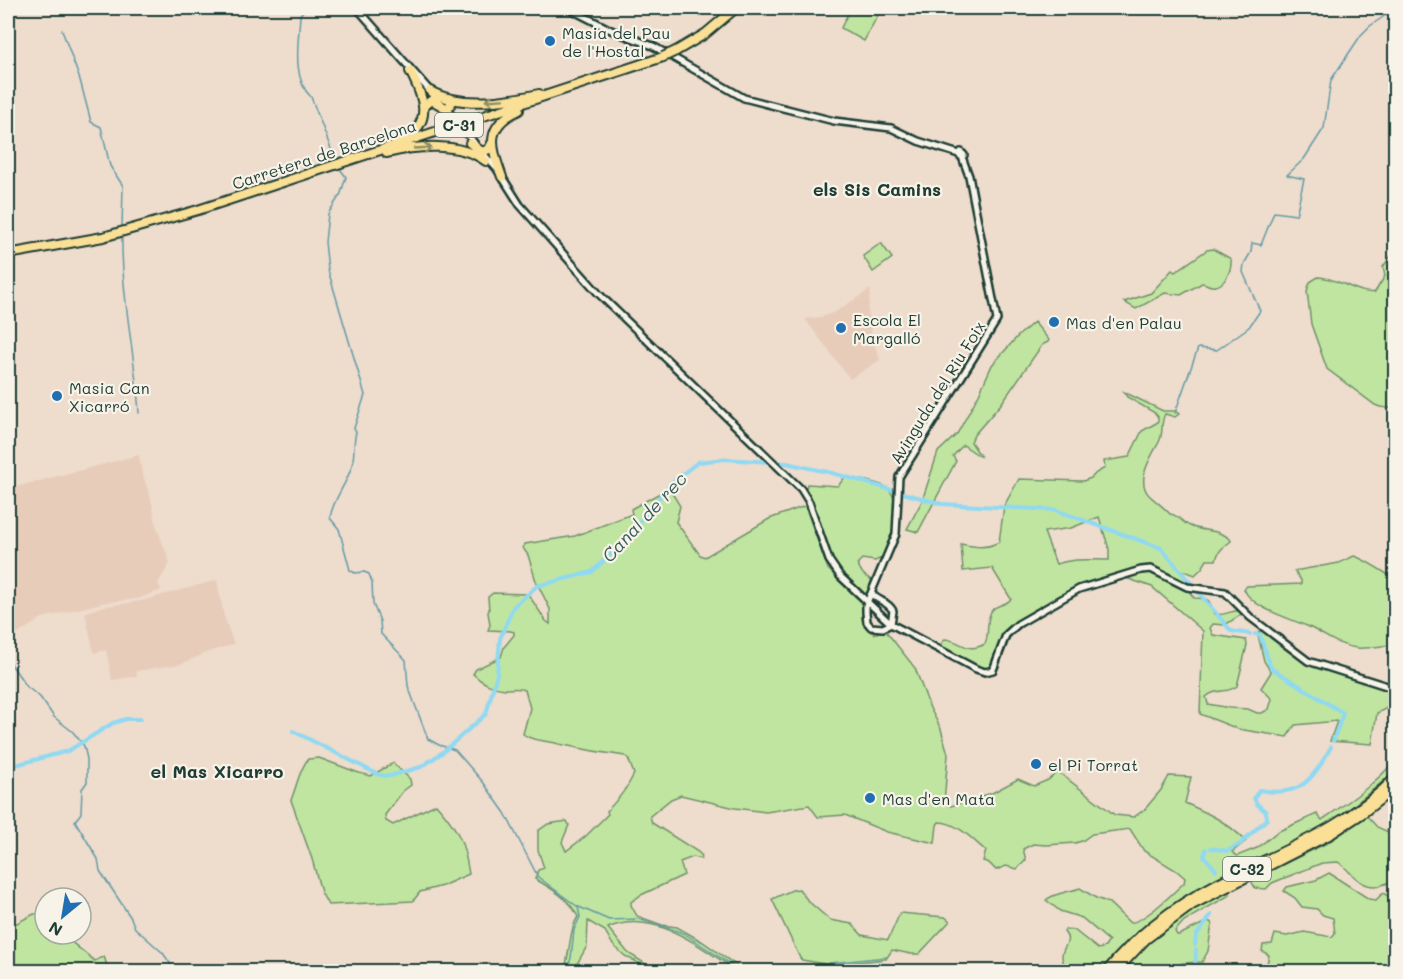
<svg xmlns="http://www.w3.org/2000/svg" width="1403" height="979" viewBox="0 0 1403 979" font-family="Mali,sans-serif">
<style>
.built{fill:#e8ccba}
.green{fill:#c0e5a0;stroke:#70916a;stroke-width:1.5;fill-rule:evenodd}
.lines{fill:none;stroke-linecap:round;stroke-linejoin:round}
.stream{stroke:#639ba6;stroke-width:1.5}
.canal{stroke:#90d9f2;stroke-width:4}
.secondary-casing{stroke:#1f3d34;stroke-width:10}
.highway-casing{stroke:#1f3d34;stroke-width:12}
.secondary{stroke:#f7f3e8;stroke-width:5}
.highway{stroke:#fadf96;stroke-width:8}
.secondary-bridge-casing{stroke:#1f3d34;stroke-width:10;stroke-linecap:butt}
.highway-bridge-casing{stroke:#1f3d34;stroke-width:12;stroke-linecap:butt}
.secondary-bridge{stroke:#f7f3e8;stroke-width:5}
.highway-bridge{stroke:#fadf96;stroke-width:8}
.oneway{stroke:#8c8e65}
.poi-dot{fill:#1f6fb2;stroke:#f7f3e8;stroke-width:2}
.labels{text-anchor:middle;dominant-baseline:central;stroke-width:4.5;stroke-linejoin:round;paint-order:stroke}
.shield{fill:#f7f3e8;stroke:#60746a;stroke-width:1.5}
.shield-label{font-size:15px;font-weight:bold;fill:#1f3d34}
.poi-label{font-size:16px;fill:#1f3d34;stroke:#f7f3e8;text-anchor:start}
.street-label{font-size:16px;fill:#1f3d34;stroke:#f7f3e8}
.neighbourhood-label{font-size:18px;font-weight:bold;fill:#1f3d34;stroke:#f7f3e8}
.water-label{font-size:18px;font-style:italic;fill:#365c5a;stroke:#f7f3e8}
</style>
<rect width="100%" height="100%" fill="#eedccd"/>
<filter id="ink" filterUnits="userSpaceOnUse"><feTurbulence type="fractalNoise" baseFrequency=".0167" numOctaves="2"/><feDisplacementMap in="SourceGraphic" scale="12" xChannelSelector="R" yChannelSelector="G"/><feConvolveMatrix kernelMatrix="1 2 1 2 8 2 1 2 1" color-interpolation-filters="sRGB"/></filter>
<g filter="url(#ink)">
<path class="built" d="M 871,289 L 868,310 L 872,337 L 880,360 L 850,379 L 805,319 L 821,317 L 835,312 Z
M 139,455 L 141,469 L 151,499 L 157,528 L 170,563 L 158,583 L 161,590 L 138,599 L 106,602 L 42,618 L 16,635 L 15,635 L 8,620 L 8,489 Z
M 217,580 L 224,616 L 234,644 L 208,652 L 181,664 L 136,671 L 137,676 L 112,680 L 106,650 L 94,653 L 85,613 L 100,607 L 141,601 Z"/>
<path class="green" d="M 849,11 L 879,13 L 864,41 L 841,28 Z
M 881,243 L 892,258 L 873,272 L 863,256 Z
M 1213,249 L 1231,259 C 1232,269 1225,288 1212,286 C 1208,286 1206,283 1202,283 L 1181,295 L 1165,293 L 1136,309 L 1124,302 L 1151,293 L 1172,270 L 1175,272 L 1207,250 Z
M 1395,250 L 1396,407 L 1395,409 L 1380,407 L 1375,405 L 1327,369 L 1311,324 L 1307,291 L 1310,282 L 1318,277 C 1336,277 1362,296 1375,292 L 1385,276 L 1383,267 Z
M 1034,322 L 1049,340 L 1048,342 L 1042,345 L 1001,404 L 974,435 L 971,442 L 981,457 L 963,445 L 953,456 L 956,461 L 918,532 L 907,529 L 922,501 L 938,452 L 957,434 L 979,394 L 992,365 L 1018,336 Z
M 1124,392 L 1163,411 L 1175,411 L 1179,414 L 1175,417 L 1165,414 C 1160,423 1164,433 1159,442 C 1152,455 1135,480 1149,495 C 1155,501 1164,507 1170,514 C 1179,515 1182,523 1190,526 C 1203,532 1219,529 1230,539 L 1231,541 C 1224,547 1218,550 1216,560 L 1207,560 L 1202,568 L 1195,575 L 1184,571 L 1182,574 L 1191,582 L 1189,591 L 1194,598 C 1212,598 1209,601 1214,614 C 1224,617 1232,609 1241,611 L 1242,614 L 1225,625 L 1213,624 L 1210,628 L 1213,635 L 1246,640 L 1247,645 L 1237,686 C 1228,694 1215,688 1206,697 L 1208,704 L 1230,708 L 1248,709 L 1257,713 L 1262,713 L 1269,709 L 1272,699 L 1261,688 L 1271,672 L 1264,661 L 1258,635 L 1258,633 L 1262,630 L 1308,663 L 1395,693 L 1395,706 L 1391,706 L 1377,713 L 1372,744 L 1330,741 L 1337,721 L 1295,725 L 1287,737 L 1238,729 L 1200,714 L 1203,631 L 1152,587 L 1123,577 L 1065,596 L 1011,634 L 998,669 L 990,674 L 976,673 L 936,651 L 945,639 C 963,641 966,654 985,644 C 990,634 985,617 993,609 C 999,604 1006,605 1011,599 L 992,568 L 963,571 L 961,544 C 975,547 986,549 999,542 L 1004,506 L 1019,479 L 1083,481 L 1091,478 L 1096,473 L 1105,468 L 1104,461 L 1129,457 L 1142,431 L 1158,422 L 1158,417 L 1155,413 L 1127,397 ZM 1099,517 L 1109,549 L 1109,560 C 1089,560 1074,558 1056,564 L 1044,532 L 1071,528 Z
M 845,477 C 855,479 880,482 887,488 C 904,501 891,541 884,557 L 875,561 L 862,559 L 857,564 L 863,574 L 874,582 L 870,594 L 866,595 L 850,583 L 832,561 L 806,490 L 807,484 L 838,486 Z
M 669,488 L 680,506 L 676,522 L 700,555 L 705,557 L 769,519 L 805,506 L 828,569 L 860,600 C 868,617 853,620 874,634 L 885,630 L 915,668 L 930,708 L 941,729 L 948,754 L 944,803 L 951,806 L 992,793 L 1018,779 L 1034,786 L 1048,780 L 1058,772 L 1115,815 L 1134,817 L 1145,809 L 1161,790 L 1169,776 L 1191,777 L 1185,803 C 1210,814 1227,822 1246,841 L 1232,852 L 1237,856 L 1257,848 L 1277,832 L 1317,814 L 1322,820 C 1348,802 1375,785 1395,760 L 1395,771 C 1369,793 1342,817 1311,834 C 1287,847 1260,857 1236,869 C 1185,894 1138,929 1101,972 L 1065,971 C 1065,966 1062,961 1062,956 C 1062,946 1073,942 1064,932 L 1065,930 L 1074,930 L 1098,949 L 1105,947 L 1109,941 L 1082,918 L 1060,911 L 1046,900 C 1054,893 1070,892 1080,888 L 1096,898 L 1109,903 L 1130,923 C 1147,920 1170,895 1184,883 L 1185,878 L 1177,871 L 1144,851 L 1130,829 L 1092,834 L 1082,841 L 1075,843 L 1046,845 L 1033,844 L 1023,849 L 1026,860 L 1017,869 L 1006,866 L 996,870 L 989,863 L 983,861 L 986,851 C 973,840 957,822 939,822 L 937,825 L 935,843 L 887,832 L 845,815 L 818,817 L 809,805 L 766,812 L 735,808 L 681,795 L 671,799 L 650,816 L 652,823 L 698,852 L 702,856 L 701,859 L 693,857 L 680,862 L 684,875 L 641,895 L 631,902 L 631,905 L 637,916 L 662,925 L 677,927 L 703,942 L 744,971 L 737,971 C 700,947 654,908 608,928 L 628,953 L 649,966 L 650,971 L 647,971 L 646,967 L 625,956 L 613,945 L 605,931 L 588,921 L 587,946 L 574,969 L 564,971 C 570,955 569,929 578,917 C 570,899 551,888 535,879 L 538,870 L 544,868 L 538,850 L 538,831 L 548,824 L 567,821 L 569,825 L 562,842 L 566,851 L 586,836 L 608,814 L 607,811 C 618,799 627,789 634,774 L 628,758 L 625,756 C 603,753 581,749 559,744 C 546,740 534,742 523,734 L 530,708 L 525,690 C 518,687 512,689 505,689 C 493,688 481,682 473,674 L 476,669 L 501,657 L 504,647 L 514,635 L 514,632 L 511,631 L 488,630 L 490,625 L 488,612 L 489,610 L 488,597 L 493,593 L 528,594 L 546,621 L 550,624 L 550,609 L 536,581 L 528,555 L 523,548 L 525,544 L 575,536 L 632,514 L 631,509 Z
M 1354,556 C 1363,558 1385,573 1395,579 L 1395,638 L 1390,645 C 1380,646 1367,649 1357,648 C 1337,646 1324,634 1307,626 C 1289,618 1251,608 1244,589 L 1247,586 L 1301,584 L 1301,580 L 1294,571 L 1339,563 Z
M 319,758 L 359,773 L 371,776 L 393,763 L 410,779 L 411,785 L 403,791 L 385,815 L 386,821 L 393,825 L 436,804 C 458,829 464,841 469,874 L 442,886 L 420,892 L 413,901 L 328,905 L 321,892 L 312,859 L 291,800 C 297,786 299,770 308,759 Z
M 1367,816 L 1377,827 L 1395,835 L 1395,880 C 1389,882 1383,886 1376,886 C 1359,887 1350,870 1338,862 L 1322,863 L 1272,883 L 1266,889 L 1255,888 L 1251,880 L 1327,843 Z
M 1329,873 L 1369,899 L 1376,900 L 1383,893 L 1395,900 L 1395,971 L 1271,972 L 1266,968 L 1269,955 L 1262,951 L 1263,945 L 1272,944 L 1275,934 L 1287,936 L 1304,932 L 1332,937 L 1335,933 L 1333,918 L 1323,915 L 1317,909 L 1302,907 L 1295,898 L 1284,891 L 1287,887 L 1316,880 Z
M 799,889 L 808,901 L 830,920 L 852,924 L 862,935 L 888,940 L 900,913 L 945,917 L 950,921 L 919,954 L 911,954 L 892,950 L 886,959 L 831,965 L 829,971 L 824,971 L 824,964 L 802,960 L 800,958 L 772,899 L 792,890 Z
M 1231,891 L 1228,896 L 1184,921 L 1175,931 L 1177,935 L 1179,935 L 1208,921 L 1212,923 L 1208,951 L 1202,962 L 1183,963 L 1170,968 L 1143,971 L 1120,972 C 1151,940 1188,904 1231,891 Z
M 34,914 L 39,914 L 45,919 L 45,934 L 54,934 L 70,941 L 95,961 L 104,956 L 107,966 L 113,971 L 8,971 L 8,924 L 13,925 Z"/>
<g class="lines">
<path class="stream" d="M 305,8 L 300,15 C 299,40 291,78 311,97 L 336,162
M 62,30 L 80,80 L 91,122 L 101,127 L 110,166 L 123,186 L 122,228
M 338,166 L 346,177 L 340,196
M 340,195 L 328,214 L 325,242 L 328,270 L 365,395 L 354,428 L 356,432 C 353,443 355,454 352,465 C 347,485 333,498 330,518 L 339,529 L 350,570 L 355,573 L 364,572 L 369,574 L 372,582 L 373,604 L 380,621 L 381,634 L 406,660 L 408,686 L 428,739 L 439,745 L 455,750 L 483,782 L 505,813 L 538,877 L 578,907 L 580,917 L 574,930 L 571,958 L 566,972
M 122,235 C 121,295 135,354 139,413
M 1175,413 L 1198,348 L 1217,350 L 1249,327 L 1260,311 L 1243,272 L 1244,264 L 1251,252 L 1252,243 L 1261,245 L 1274,212 L 1296,215 L 1304,179 L 1287,175 L 1304,159 L 1324,128 L 1331,80 L 1361,35 L 1370,26 L 1396,8
M 8,660 L 27,687 L 40,697 L 54,717 L 73,732 L 84,746 L 87,759 L 87,782 L 82,789 L 81,813 L 75,821 L 98,859 L 100,871 L 131,918 L 135,928 L 163,953 L 176,972
M 1361,674 L 1396,684
M 579,907 L 609,920 L 638,919 L 669,928 L 685,934 L 742,972
M 825,972 L 829,963 L 886,957"/>
<path class="canal" d="M 1255,634 L 1260,635 L 1271,668 L 1343,713 L 1333,741
M 293,731 L 379,775 L 390,776 L 421,767 L 443,752 L 486,714 L 497,674 L 500,639 L 513,607 L 537,586 L 592,572 L 623,542 L 671,483 L 698,462 L 725,459 L 786,463 L 832,473 L 942,504 L 1055,510 L 1161,548 L 1231,631 L 1250,634
M 8,767 L 68,751 L 113,723 L 126,719 L 141,719
M 1211,848 L 1227,851 L 1240,844 L 1267,819 L 1266,812 L 1257,804 L 1254,798 L 1259,790 C 1301,798 1312,780 1331,747
M 1206,849 L 1204,856 L 1216,870
M 1195,945 L 1196,936 L 1211,915
M 1195,972 L 1196,950"/>
<defs>
<path id="secondary" d="M 357,8 L 431,92
M 568,8 L 613,31 L 653,46 L 744,98 L 834,121 L 891,128 L 918,141 L 959,154
M 463,128 L 475,144
M 481,151 L 497,169 L 520,205 L 599,294 L 801,489 L 809,502 L 829,560 L 840,576 L 891,624 L 976,669 L 985,672 L 993,670 L 1006,635 L 1018,624 L 1079,589 L 1141,570 L 1151,569 L 1187,587 L 1225,592 L 1250,617 L 1308,661 L 1396,689
M 961,152 L 964,155 L 962,157 L 959,155 Z
M 872,594 C 879,602 888,601 893,611 L 891,624 L 883,628 L 871,627 L 867,622 L 866,612 L 866,605 L 896,534 L 899,477 L 997,320 L 969,176 L 962,157"/>
<path id="highway" d="M 676,51 L 705,34 L 736,8
M 430,91 C 459,108 508,101 539,94
M 424,106 L 432,100 L 444,107
M 453,122 L 447,110 L 453,100
M 402,139 C 435,124 423,96 410,71
M 470,143 L 482,152 L 489,149 L 492,143
M 387,153 C 418,145 459,142 486,161
M 502,177 C 491,146 484,126 519,110
M 8,254 L 103,237 L 198,210 L 663,57
M 1106,972 C 1136,935 1174,906 1216,884 C 1278,852 1346,829 1396,777
M 1115,972 L 1146,939 L 1192,905 L 1331,834 L 1360,815 L 1396,787"/>
</defs>
<use href="#secondary" class="secondary-casing"/>
<use href="#highway" class="highway-casing"/>
<use href="#secondary" class="secondary"/>
<use href="#highway" class="highway"/>
<defs>
<path id="secondary-bridge" d="M 450,114 L 463,128
M 447,116 L 461,132"/>
<path id="highway-bridge" d="M 663,57 L 676,51"/>
</defs>
<use href="#secondary-bridge" class="secondary-bridge-casing"/>
<use href="#highway-bridge" class="highway-bridge-casing"/>
<use href="#secondary-bridge" class="secondary-bridge"/>
<use href="#highway-bridge" class="highway-bridge"/>
</g>
<defs><path id="oneway-shaft" d="M-6 0H5M1.5-3L5.5 0L1.5 3" fill="none" stroke-width="1.6" stroke-linecap="round" stroke-linejoin="round" transform="scale(1.5)"/></defs>
<g class="oneway">
<use href="#oneway-shaft" transform="translate(494 100) rotate(176)"/>
<use href="#oneway-shaft" transform="translate(423 148) rotate(-3)"/>
</g>
</g>
<g class="poi-dot">
<circle cx="550" cy="41" r="6"/>
<circle cx="1054" cy="322" r="6"/>
<circle cx="841" cy="328" r="6"/>
<circle cx="57" cy="396" r="6"/>
<circle cx="1036" cy="764" r="6"/>
<circle cx="870" cy="798" r="6"/>
</g>
<g class="labels">
<g class="shield">
<rect x="435" y="113" width="48" height="24" rx="4.5"/>
<rect x="1223" y="857" width="48" height="24" rx="4.5"/>
</g>
<g class="shield-label">
<text x="459" y="125">C-31</text>
<text x="1247" y="869">C-32</text>
</g>
<g class="poi-label">
<text x="562" y="32">Masia del Pau<tspan x="562" dy="18">de l'Hostal</tspan></text>
<text x="853" y="319">Escola El<tspan x="853" dy="18">Margalló</tspan></text>
<text x="1066" y="322">Mas d'en Palau</text>
<text x="69" y="387">Masia Can<tspan x="69" dy="18">Xicarró</tspan></text>
<text x="1048" y="764">el Pi Torrat</text>
<text x="882" y="798">Mas d'en Mata</text>
</g>
<g class="street-label">
<text transform="translate(324 154) rotate(-18)">Carretera de Barcelona</text>
<text transform="translate(937 392) rotate(-58)">Avinguda del Riu Foix</text>
</g>
<g class="neighbourhood-label">
<text x="877" y="189">els Sis Camins</text>
<text x="217" y="771">el Mas Xicarro</text>
</g>
<g class="water-label">
<text transform="translate(644 517) rotate(-47)">Canal de rec</text>
</g>
</g>
<rect width="1403" height="979" fill="none" stroke="#f7f3e8" stroke-width="30"/>
<rect x="15" y="15" width="1373" height="949" fill="none" stroke="#1f3d34" stroke-width="2" filter="url(#ink)"/>
<g transform="translate(63 916) rotate(210)"><circle r="28" fill="#f7f3e8" stroke="#a1aaa0" stroke-width="1.5"/>
<path d="M0-4.5L10 22L0 15L-10 22Z" fill="#1f6fb2"/>
<text y="-9" font-size="16" font-weight="bold" text-anchor="middle" fill="#1f3d34">N</text>
</g>
</svg>
